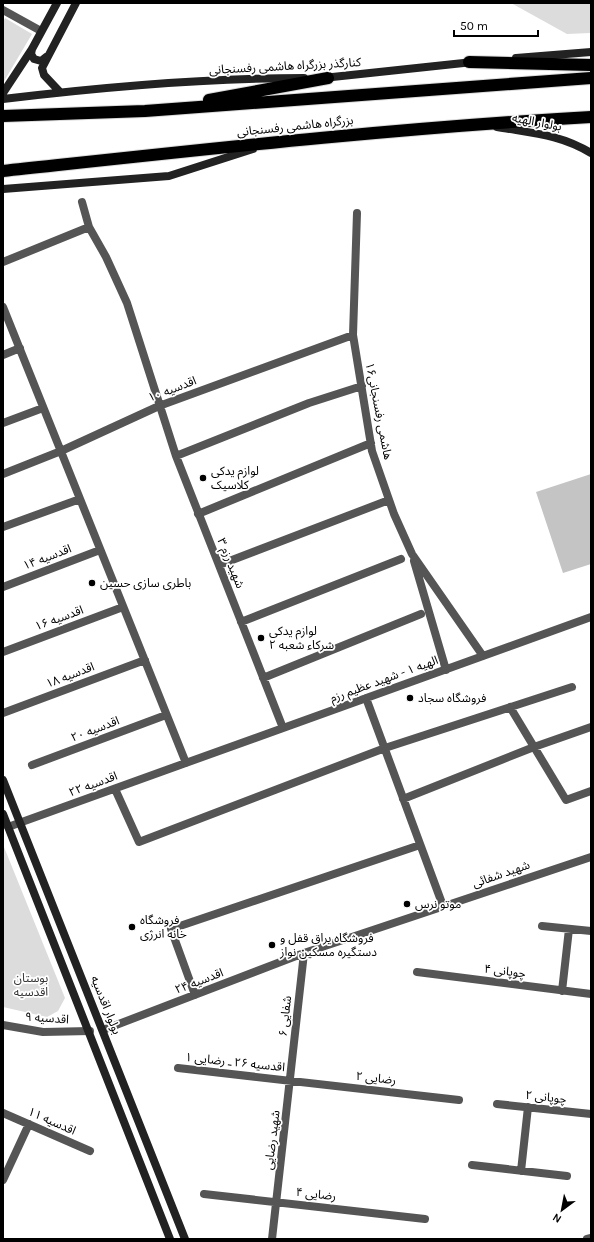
<svg xmlns="http://www.w3.org/2000/svg" width="594" height="1242" viewBox="0 0 594 1242" font-family="Karla,'Noto Sans Arabic',sans-serif">
<style>
.green{fill:#dcdcdc}
.building{fill:#c4c4c4}
.lines{fill:none;stroke-linecap:round;stroke-linejoin:round}
.highway-casing{stroke:#dbdbdb;stroke-width:14}
.street{stroke:#555;stroke-width:8}
.secondary{stroke:#222;stroke-width:8}
.highway{stroke:#000;stroke-width:12}
.poi-dot{fill:#000;stroke:#fff;stroke-width:1.5}
.labels{text-anchor:middle;dominant-baseline:central;stroke-width:3.5;stroke-linejoin:round;paint-order:stroke}
.street-label{font-size:12px;fill:#000;stroke:#fff}
.poi-label{font-size:12px;fill:#000;stroke:#fff;text-anchor:start}
.park-label{font-size:12px;fill:#333;stroke:#fff}
</style>
<rect width="100%" height="100%" fill="#fff"/>
<path class="green" d="M 511,3 L 591,3 L 591,31 L 590,33 L 567,34 Z
M 5,18 L 32,34 L 3,83 L 3,22 Z
M 4,847 L 65,998 L 58,1011 L 47,1017 L 3,1007 Z"/>
<path class="building" d="M 591,474 L 591,564 L 563,573 L 536,492 Z"/>
<g class="lines">
<defs>
<path id="highway" d="M 469,62 L 591,65
M 209,100 L 328,78
M 3,116 L 145,111 L 591,78
M 3,171 C 199,150 394,128 591,117"/>
</defs>
<use href="#highway" class="highway-casing"/>
<path class="street" d="M 3,10 L 41,31
M 82,202 L 89,227 L 106,257 L 127,303 L 176,456 L 283,728
M 357,213 L 353,335 L 372,451 L 394,514 L 412,554 L 483,656
M 3,262 L 89,227
M 3,307 L 186,763
M 3,355 L 20,348
M 3,423 L 43,408
M 176,456 L 309,403 L 362,386
M 3,474 L 61,451 L 159,406 L 353,335
M 198,514 L 371,443
M 3,527 L 80,499
M 414,561 L 446,670
M 219,565 L 389,500
M 3,587 L 100,550
M 241,622 L 401,559
M 3,652 L 123,607
M 263,678 L 421,614
M 366,698 L 443,906
M 510,707 L 566,800 L 591,791
M 3,713 L 145,660
M 32,765 L 166,715
M 115,789 L 139,842 L 385,748 L 572,687
M 403,799 L 534,747 L 591,727
M 8,827 L 591,617
M 542,926 L 591,931
M 417,972 L 591,994
M 562,991 L 569,929
M 195,995 L 171,929 L 420,845
M 3,1025 L 43,1032 L 90,1031
M 103,1030 L 304,953 L 591,857
M 178,1068 L 459,1100
M 497,1104 L 591,1114
M 3,1113 L 90,1151
M 472,1165 L 567,1176
M 521,1171 L 528,1107
M 3,1180 L 29,1124
M 204,1194 L 425,1219
M 272,1239 L 304,953
M 587,1239 L 591,1238"/>
<path class="secondary" d="M 32,49 L 31,54 L 34,59 L 41,61 L 46,57
M 516,58 L 591,52
M 323,78 L 473,62
M 60,92 L 44,75 L 42,68 L 76,3
M 3,93 L 32,49 L 57,3
M 3,99 C 102,87 203,78 304,78
M 497,127 C 531,133 560,134 591,153
M 3,189 L 169,176 L 253,149
M 3,780 L 185,1239
M 3,814 L 170,1239"/>
<use href="#highway" class="highway"/>
</g>
<g class="poi-dot">
<circle cx="203" cy="478" r="4"/>
<circle cx="92" cy="583" r="4"/>
<circle cx="261" cy="638" r="4"/>
<circle cx="410" cy="698" r="4"/>
<circle cx="407" cy="904" r="4"/>
<circle cx="132" cy="927" r="4"/>
<circle cx="272" cy="945" r="4"/>
</g>
<g class="labels">
<g class="street-label">
<text transform="translate(285 66) rotate(-3)">کنارگذر بزرگراه هاشمی رفسنجانی</text>
<text transform="translate(537 122) rotate(11)">بولوار الهیه</text>
<text transform="translate(295 126) rotate(-6)">بزرگراه هاشمی رفسنجانی</text>
<text transform="translate(172 389) rotate(-21)">اقدسیه ۱۰</text>
<text transform="translate(379 411) rotate(79)">هاشمی رفسنجانی۱۶</text>
<text transform="translate(47 557) rotate(-21)">اقدسیه ۱۴</text>
<text transform="translate(231 563) rotate(68)">شهید رزم ۳</text>
<text transform="translate(59 618) rotate(-20)">اقدسیه ۱۶</text>
<text transform="translate(70 675) rotate(-21)">اقدسیه ۱۸</text>
<text transform="translate(384 679) rotate(-20)">الهیه ۱ - شهید عظیم رزم</text>
<text transform="translate(95 729) rotate(-21)">اقدسیه ۲۰</text>
<text transform="translate(93 784) rotate(-20)">اقدسیه ۲۲</text>
<text transform="translate(501 874) rotate(-19)">شهید شفائی</text>
<text transform="translate(505 971) rotate(7)">چوپانی ۴</text>
<text transform="translate(199 981) rotate(-21)">اقدسیه ۲۴</text>
<text transform="translate(106 1005) rotate(68)">بولوار اقدسیه</text>
<text transform="translate(285 1016) rotate(-84)">شفایی ۶</text>
<text transform="translate(47 1018) rotate(4)">اقدسیه ۹</text>
<text transform="translate(235 1062) rotate(6)">اقدسیه ۲۶ ـ رضایی ۱</text>
<text transform="translate(376 1078) rotate(6)">رضایی ۲</text>
<text transform="translate(546 1097) rotate(6)">چوپانی ۲</text>
<text transform="translate(52 1121) rotate(24)">اقدسیه ۱۱</text>
<text transform="translate(272 1140) rotate(-83)">شهید رضایی</text>
<text transform="translate(316 1194) rotate(6)">رضایی ۴</text>
</g>
<g class="poi-label">
<text x="211" y="471">لوازم یدکی<tspan x="211" dy="14">کلاسیک</tspan></text>
<text x="100" y="583">باطری سازی حسین</text>
<text x="269" y="631">لوازم یدکی<tspan x="269" dy="14">شرکاء شعبه ۲</tspan></text>
<text x="418" y="698">فروشگاه سجاد</text>
<text x="415" y="904">موتو نرس</text>
<text x="140" y="920">فروشگاه<tspan x="140" dy="14">خانه انرژی</tspan></text>
<text x="280" y="938">فروشگاه یراق قفل و<tspan x="280" dy="14">دستگیره مسکین نواز</tspan></text>
</g>
<g class="park-label">
<text x="31" y="978">بوستان<tspan x="31" dy="14">اقدسیه</tspan></text>
</g>
</g>
<rect width="594" height="1242" fill="none" stroke="#000000" stroke-width="8"/>
<g transform="translate(562 1210) rotate(212)" stroke="#ffffff" stroke-width="3" paint-order="stroke">
<path d="M0-3L7 15L0 10L-7 15Z" fill="#000000"/>
<text y="-6" font-size="11" font-weight="bold" text-anchor="middle" fill="#000000">N</text>
</g>
<path d="M454 30v6h84v-6" fill="none" stroke="#000000" stroke-width="2"/>
<text x="460" y="30" font-size="12" fill="#000000" stroke="#ffffff" stroke-width="3" paint-order="stroke">50 m</text>
</svg>
